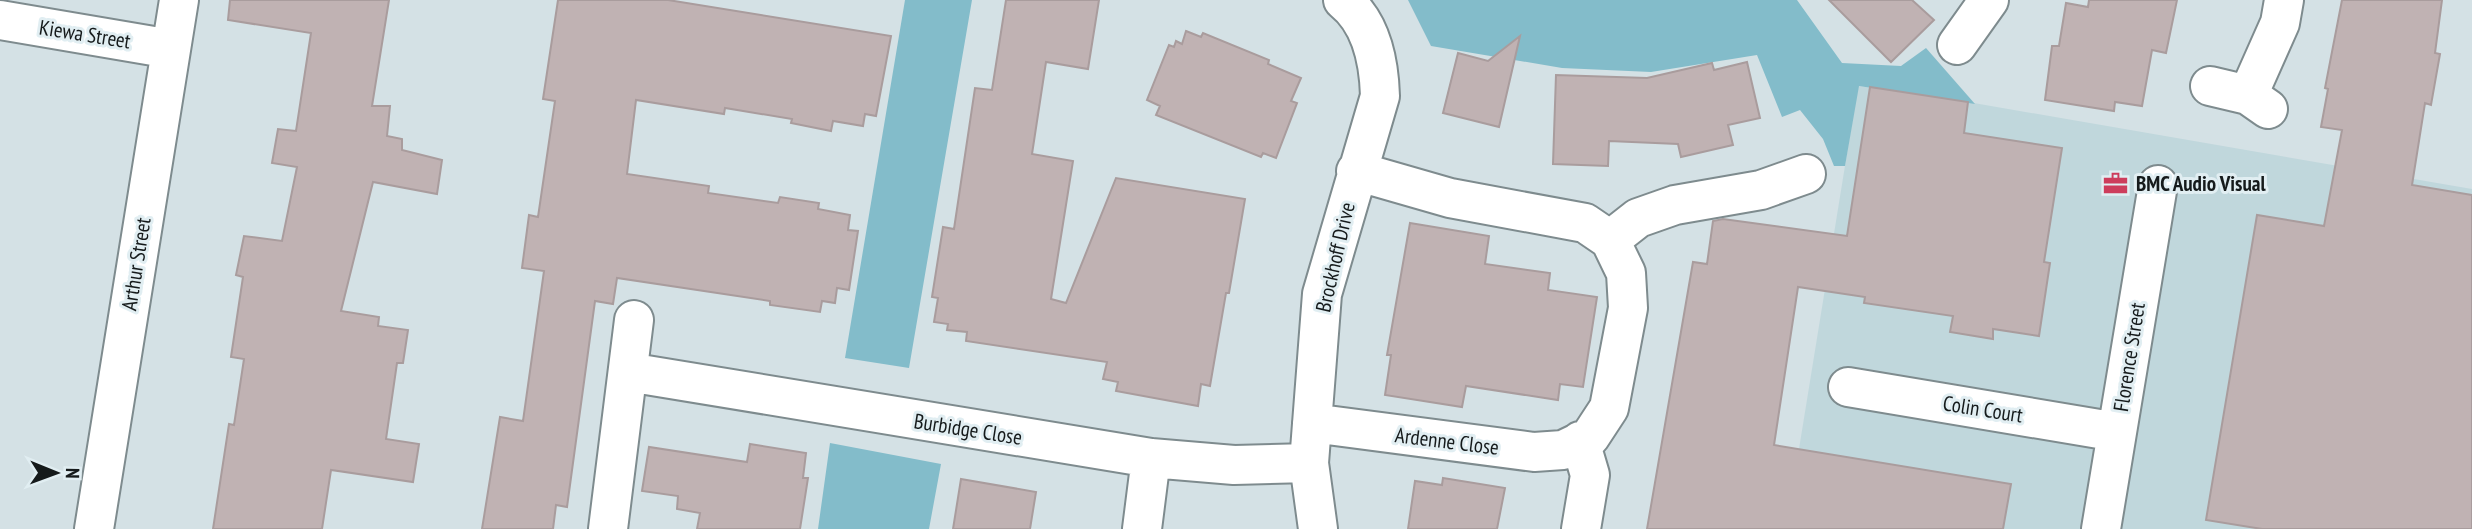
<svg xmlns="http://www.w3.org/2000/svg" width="2472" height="529" viewBox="0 0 2472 529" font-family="'PT Sans Narrow',sans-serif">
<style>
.built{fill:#c0d7dc}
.green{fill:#83bcca}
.building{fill:#c0b2b3;stroke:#a99c9d;stroke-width:2}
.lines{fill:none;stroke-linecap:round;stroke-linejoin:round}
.minor-casing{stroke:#7e8b8e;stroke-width:42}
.minor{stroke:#fff;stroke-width:38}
.labels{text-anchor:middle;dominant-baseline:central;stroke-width:6;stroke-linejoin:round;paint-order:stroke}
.street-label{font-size:21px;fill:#151a1b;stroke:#e1eef2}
.poi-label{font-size:21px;font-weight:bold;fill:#151a1b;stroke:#e1eef2;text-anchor:start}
</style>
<rect width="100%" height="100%" fill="#d4e1e5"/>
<path class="built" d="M 1858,86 L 1968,102 L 2472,189 L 2472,529 L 1786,529 Z"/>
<path class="green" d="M 905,0 L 972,0 L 909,368 L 845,358 Z
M 1408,0 L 1797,0 L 1842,63 L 1901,66 L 1926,48 L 1975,104 L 1859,86 L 1845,166 L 1834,166 L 1823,139 L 1800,110 L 1782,117 L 1757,55 L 1651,72 L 1562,68 L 1431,46 Z
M 830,443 L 941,464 L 929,529 L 818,529 Z"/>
<path class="building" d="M 230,0 L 389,0 L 372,106 L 390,106 L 387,136 L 402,139 L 402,150 L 442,160 L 437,194 L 373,182 L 341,311 L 379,317 L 378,326 L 408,330 L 403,363 L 397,363 L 386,439 L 419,444 L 413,482 L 331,470 L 322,529 L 213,529 L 229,424 L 234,425 L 244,359 L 231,357 L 243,277 L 236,275 L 244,236 L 282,241 L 297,167 L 272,163 L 278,129 L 296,131 L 311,33 L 228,20 Z
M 558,0 L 668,0 L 891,36 L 876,116 L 865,114 L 863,126 L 833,121 L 831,131 L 791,123 L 792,119 L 725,108 L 724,114 L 636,100 L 627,174 L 709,186 L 708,193 L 778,203 L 780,197 L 819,203 L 818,209 L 850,215 L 848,230 L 858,231 L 849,290 L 837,288 L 835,303 L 822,301 L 820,312 L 770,305 L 770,301 L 617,278 L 613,304 L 595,301 L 567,507 L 556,505 L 553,529 L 482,529 L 500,417 L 523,421 L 544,271 L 522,268 L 529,215 L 538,217 L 555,101 L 543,99 Z
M 1006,0 L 1099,0 L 1088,69 L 1046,62 L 1032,154 L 1073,161 L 1051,299 L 1066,303 L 1116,178 L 1245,199 L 1229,293 L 1226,293 L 1210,386 L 1201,384 L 1198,406 L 1116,391 L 1118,382 L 1103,379 L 1107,362 L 966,341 L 967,332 L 947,330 L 948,324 L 934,322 L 938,298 L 932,297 L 943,227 L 954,229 L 975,88 L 992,90 Z
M 1829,0 L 1912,0 L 1934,20 L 1891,62 Z
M 2089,0 L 2177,0 L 2166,53 L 2152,50 L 2142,106 L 2115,102 L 2114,111 L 2045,100 L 2052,46 L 2059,46 L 2066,3 L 2088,7 Z
M 2342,0 L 2442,0 L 2435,53 L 2440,54 L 2431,105 L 2425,103 L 2412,185 L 2472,195 L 2472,529 L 2262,529 L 2206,520 L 2257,215 L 2324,226 L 2342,130 L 2321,127 L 2328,89 L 2325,88 Z
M 1186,31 L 1201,37 L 1203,33 L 1269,60 L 1268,64 L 1301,78 L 1291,101 L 1297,103 L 1276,158 L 1263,153 L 1261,157 L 1156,115 L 1160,106 L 1147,100 L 1169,45 L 1174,47 L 1176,41 L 1182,44 Z
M 1520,36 L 1499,127 L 1443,113 L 1458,53 L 1488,61 Z
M 1747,62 L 1760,118 L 1728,125 L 1733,145 L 1681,157 L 1678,144 L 1609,141 L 1608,166 L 1553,164 L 1556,75 L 1647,78 L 1712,63 L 1714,70 Z
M 1870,87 L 1968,102 L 1964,133 L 2062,148 L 2044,262 L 2050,263 L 2039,336 L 1993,329 L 1993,339 L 1950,332 L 1953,316 L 1864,303 L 1865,297 L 1798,287 L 1774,445 L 2011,484 L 2003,529 L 1647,529 L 1693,262 L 1707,264 L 1713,221 L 1723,219 L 1847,236 Z
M 1410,223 L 1489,236 L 1485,264 L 1550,273 L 1548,290 L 1597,297 L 1583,387 L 1560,384 L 1558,400 L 1466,386 L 1462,407 L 1385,395 L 1391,355 L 1387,355 Z
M 750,444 L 806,453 L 803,478 L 808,478 L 800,529 L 697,529 L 700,513 L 677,509 L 678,496 L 642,491 L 649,447 L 747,462 Z
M 1443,478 L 1505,488 L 1497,529 L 1408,529 L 1415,481 L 1442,485 Z
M 961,479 L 1036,492 L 1030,529 L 953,529 Z"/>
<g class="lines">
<defs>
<path id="minor" d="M 0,20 L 171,49
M 1957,45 L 1989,0
M 2210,86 L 2248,95 L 2268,109
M 2248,95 L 2280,23 L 2284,0
M 1610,240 L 1638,218 L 1675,205 L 1761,190 L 1806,174
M 628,372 L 1151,458 L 1234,465 L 1309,463
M 1848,387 L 2117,432
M 1312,423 L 1534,452 L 1563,450 L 1590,437 L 1609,408 L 1628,308 L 1626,273 L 1610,240 L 1585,223 L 1450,198 L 1356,171
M 1580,441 L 1590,475 L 1581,529
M 94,529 L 179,0
M 608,529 L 634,320
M 1142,529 L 1151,458
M 1318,529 L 1309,463 L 1322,294 L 1380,96 C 1379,61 1372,23 1343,0
M 2101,529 L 2158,185"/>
</defs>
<use href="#minor" class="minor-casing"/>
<use href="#minor" class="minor"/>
</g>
<defs>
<symbol id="office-bare" viewBox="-9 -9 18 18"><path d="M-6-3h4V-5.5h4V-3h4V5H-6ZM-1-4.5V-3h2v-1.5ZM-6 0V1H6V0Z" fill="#cd3d5c" stroke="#e1eef2" stroke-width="2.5" paint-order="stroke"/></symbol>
</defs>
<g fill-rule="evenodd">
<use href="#office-bare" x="2098" y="166" width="35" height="35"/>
</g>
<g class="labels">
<g class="street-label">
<text transform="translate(85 34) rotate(9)">Kiewa Street</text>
<text transform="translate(1335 257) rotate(-77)">Brockhoff Drive</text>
<text transform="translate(136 264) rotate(-81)">Arthur Street</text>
<text transform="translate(2129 357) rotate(-81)">Florence Street</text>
<text transform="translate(1983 409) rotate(9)">Colin Court</text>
<text transform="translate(968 429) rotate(9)">Burbidge Close</text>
<text transform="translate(1447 441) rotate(7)">Ardenne Close</text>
</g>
<g class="poi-label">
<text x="2136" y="183">BMC Audio Visual</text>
</g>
</g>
<g transform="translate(56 473) rotate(91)" stroke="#e1eef2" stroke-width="5" paint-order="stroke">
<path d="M0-5L12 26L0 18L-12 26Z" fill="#151a1b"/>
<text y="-10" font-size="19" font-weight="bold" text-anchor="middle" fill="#151a1b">N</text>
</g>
</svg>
